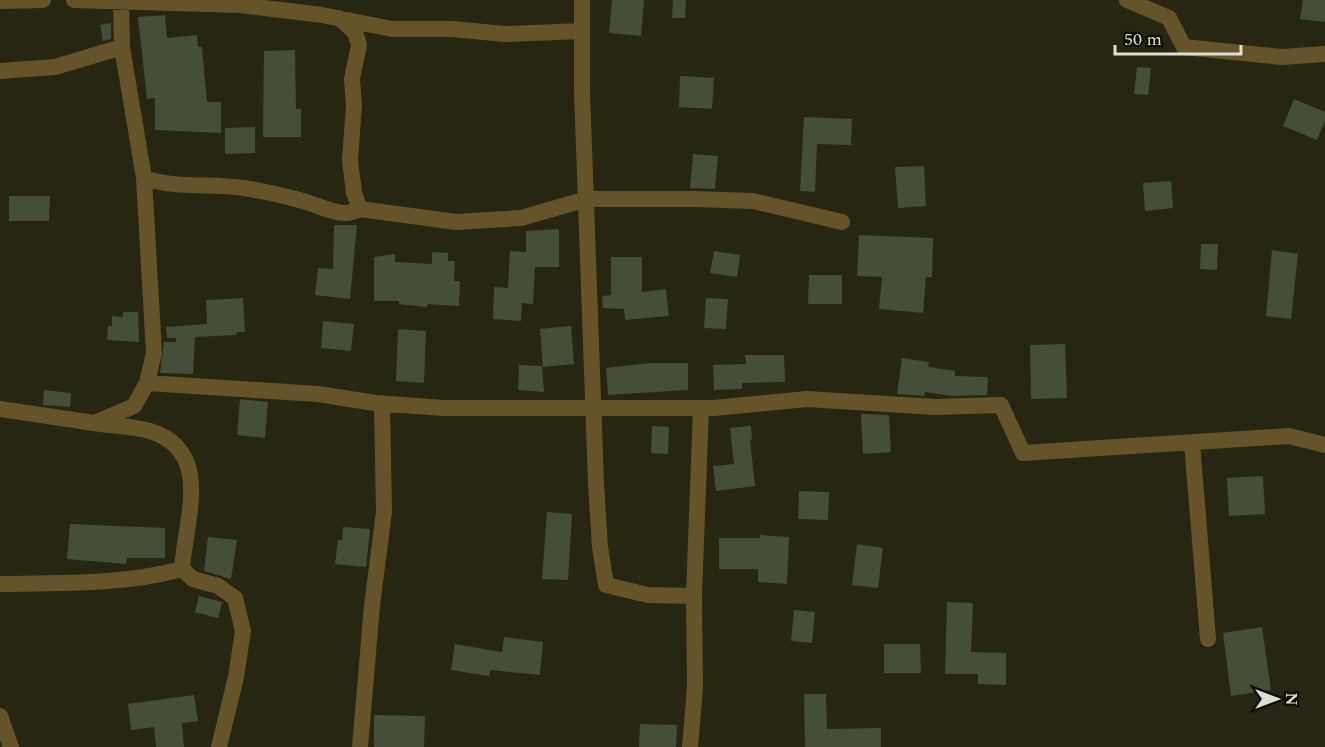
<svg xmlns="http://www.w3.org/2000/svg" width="1325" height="747" viewBox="0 0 1325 747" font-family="Spectral,serif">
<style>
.building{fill:#444e3b}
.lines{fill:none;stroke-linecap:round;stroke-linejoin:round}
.minor{stroke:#655329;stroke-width:16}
</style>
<rect width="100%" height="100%" fill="#262612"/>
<path class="building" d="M 612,0 L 644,0 L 641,36 L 609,33 Z
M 673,0 L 686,0 L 685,18 L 672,18 Z
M 1303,0 L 1325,0 L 1325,22 L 1300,19 Z
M 165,15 L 167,38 L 197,35 L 198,47 L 202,47 L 207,102 L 221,102 L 221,133 L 155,130 L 155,98 L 147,99 L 138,17 Z
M 111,23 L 111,39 L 103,41 L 100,25 Z
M 295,50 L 296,109 L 301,109 L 301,137 L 263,137 L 264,51 Z
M 1137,67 L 1151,68 L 1148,95 L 1134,94 Z
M 680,76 L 714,78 L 712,109 L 679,107 Z
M 1294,99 L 1325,112 L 1325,121 L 1317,140 L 1283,126 Z
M 804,117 L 852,119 L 851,145 L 817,144 L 815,192 L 800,191 Z
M 255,127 L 255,153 L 225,154 L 225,128 Z
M 693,154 L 718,156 L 715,189 L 690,188 Z
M 924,166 L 926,206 L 898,208 L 895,167 Z
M 1171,181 L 1173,208 L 1145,211 L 1143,183 Z
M 9,196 L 50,196 L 49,221 L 9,221 Z
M 334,225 L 357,225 L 350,299 L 315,295 L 318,268 L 333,269 Z
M 559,229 L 559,267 L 535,267 L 533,304 L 522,303 L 521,321 L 493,319 L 494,287 L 508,288 L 510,251 L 526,252 L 526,231 Z
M 859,235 L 933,238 L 932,277 L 926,277 L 923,313 L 879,309 L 882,277 L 857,276 Z
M 1201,244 L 1218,244 L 1217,270 L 1200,269 Z
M 1272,250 L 1298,254 L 1291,319 L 1266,316 Z
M 714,251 L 740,255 L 737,277 L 710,273 Z
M 432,252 L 448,253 L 448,261 L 455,261 L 454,281 L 460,281 L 459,306 L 428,304 L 427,307 L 399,304 L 399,301 L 374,301 L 374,257 L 395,254 L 395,262 L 432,264 Z
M 611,257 L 642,257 L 642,292 L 666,289 L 669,316 L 625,320 L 624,309 L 603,308 L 602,296 L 611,295 Z
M 809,275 L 842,275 L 842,304 L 808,304 Z
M 243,298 L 245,332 L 236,332 L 237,335 L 195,337 L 193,374 L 160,373 L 164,342 L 176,342 L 176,338 L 167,338 L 166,327 L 207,324 L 206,300 Z
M 706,298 L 728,299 L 726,329 L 704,328 Z
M 123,312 L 138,312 L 139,342 L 107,340 L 108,326 L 112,326 L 112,316 L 123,317 Z
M 323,321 L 354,324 L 351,351 L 321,348 Z
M 571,326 L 574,364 L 543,367 L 540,329 Z
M 398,329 L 426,331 L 424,383 L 396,381 Z
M 1065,344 L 1067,398 L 1031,399 L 1030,345 Z
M 745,355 L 784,355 L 785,382 L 742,383 L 742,389 L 714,390 L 713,365 L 746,364 Z
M 902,358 L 929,362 L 928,367 L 955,371 L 955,376 L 988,377 L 987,395 L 952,396 L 925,392 L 924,396 L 897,394 Z
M 650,363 L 688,363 L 688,390 L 608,395 L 606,368 Z
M 519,365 L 542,366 L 544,392 L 518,390 Z
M 44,390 L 71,393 L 70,407 L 43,405 Z
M 240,399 L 268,402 L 265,438 L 237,435 Z
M 861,414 L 889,415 L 891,452 L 863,454 Z
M 652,426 L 669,427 L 668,454 L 651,453 Z
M 751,426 L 752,439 L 750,440 L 755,486 L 716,491 L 713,466 L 734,464 L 730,428 Z
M 1263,476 L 1265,514 L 1229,516 L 1227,478 Z
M 799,491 L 829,492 L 828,520 L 798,519 Z
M 547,512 L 572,514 L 568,580 L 542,579 Z
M 70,524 L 165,528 L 165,558 L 127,558 L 126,564 L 67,559 Z
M 343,527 L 370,529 L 366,567 L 335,564 L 338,540 L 342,540 Z
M 760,535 L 789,537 L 787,584 L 758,582 L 758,569 L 719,569 L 719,538 L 760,538 Z
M 208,537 L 237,540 L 231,579 L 204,571 Z
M 857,544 L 883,548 L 878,588 L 852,585 Z
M 199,596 L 222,602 L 218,618 L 195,612 Z
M 947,602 L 973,603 L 971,652 L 1006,653 L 1006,685 L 978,684 L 978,674 L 945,674 Z
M 794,610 L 815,612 L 812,643 L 791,641 Z
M 1262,627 L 1271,690 L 1231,696 L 1223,633 Z
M 504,637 L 543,642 L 540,675 L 490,670 L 489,676 L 451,670 L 455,644 L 502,652 Z
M 884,644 L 920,644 L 921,673 L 884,673 Z
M 804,694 L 826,694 L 827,729 L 881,728 L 881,747 L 805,747 Z
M 194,695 L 198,721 L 182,723 L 184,747 L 156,747 L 154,727 L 131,730 L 128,704 Z
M 374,715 L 425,716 L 424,747 L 374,747 Z
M 640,724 L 677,725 L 676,747 L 639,747 Z"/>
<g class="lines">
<path class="minor" d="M 74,0 L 240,5 L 322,15 L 392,29 L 452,29 L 505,34 L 581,31
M 582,0 L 582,91 L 596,483 L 600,547 L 606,585 L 648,595 L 694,596
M 1127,0 L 1169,18 L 1184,47 L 1282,57 L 1325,54
M 0,1 L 43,0
M 122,47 L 144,178 C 178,189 210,183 244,188 C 263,191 284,196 303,201 C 320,205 342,220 360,209 L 354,193 L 350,160 L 354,105 L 352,79 L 359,45 L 355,32 L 339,18
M 0,71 L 55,67 L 122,47 L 121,3
M 144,178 L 154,353 L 147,383
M 360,209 L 456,222 L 521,218 L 587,199 L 694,199 L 753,201 L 842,222
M 0,409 L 94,423 L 134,406 L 147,383 L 318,394 L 375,403 L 444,408 L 714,408 L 807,399 L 935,407 L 1001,405 L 1023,453 L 1289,436 L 1325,445
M 94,423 C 112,426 133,426 150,431 C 214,451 185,520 182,569 L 193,579 L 218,586 L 235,598 L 243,631 L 236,677 L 219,747
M 1192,443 L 1208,639
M 0,584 C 61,583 123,585 182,569
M 0,716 L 11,747
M 360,747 L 372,606 L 384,512 L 382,404
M 690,747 L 695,687 L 694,596 L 701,408"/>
</g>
<g transform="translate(1277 699) rotate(90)" stroke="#0e0e06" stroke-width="4.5" paint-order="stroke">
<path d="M0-4.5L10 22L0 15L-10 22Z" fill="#dedfd2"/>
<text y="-9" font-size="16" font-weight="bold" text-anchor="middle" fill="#dedfd2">N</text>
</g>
<path d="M1115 45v9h126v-9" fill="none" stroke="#dedfd2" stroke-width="3"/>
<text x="1124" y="45" font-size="18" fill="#dedfd2" stroke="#0e0e06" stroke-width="4.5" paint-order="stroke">50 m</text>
</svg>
